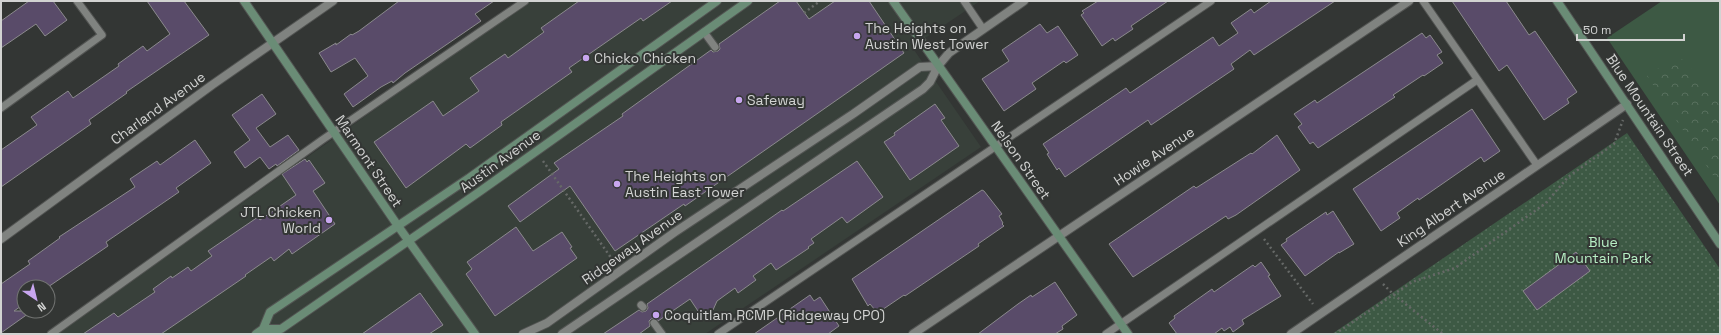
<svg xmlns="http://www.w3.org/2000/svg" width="1721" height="335" viewBox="0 0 1721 335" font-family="'Space Grotesk',sans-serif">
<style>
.built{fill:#38403a}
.grass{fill:#3d5944}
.forest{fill:url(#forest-crowns)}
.park{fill:url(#park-dots)}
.building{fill:#594b69;stroke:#8b8a8d}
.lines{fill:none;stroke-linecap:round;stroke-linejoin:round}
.lane-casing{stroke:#525452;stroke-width:9}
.street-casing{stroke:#525452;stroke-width:10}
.secondary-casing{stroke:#525452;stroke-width:10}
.path{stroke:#666967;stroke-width:2.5;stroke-dasharray:2 3;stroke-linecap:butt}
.lane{stroke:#808380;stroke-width:7}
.street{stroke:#808380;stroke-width:8}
.secondary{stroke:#6a8c76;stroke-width:8}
.poi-dot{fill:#c8a6ef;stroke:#333634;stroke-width:1.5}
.labels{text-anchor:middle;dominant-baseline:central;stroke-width:4;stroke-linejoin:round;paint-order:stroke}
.poi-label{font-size:14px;fill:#d2d3d2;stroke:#333634;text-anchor:start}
.street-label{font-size:14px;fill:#d2d3d2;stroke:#333634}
.park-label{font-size:14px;fill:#b7efc4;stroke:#333634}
</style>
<defs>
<pattern id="forest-crowns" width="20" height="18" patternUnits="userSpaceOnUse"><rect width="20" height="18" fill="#3d5944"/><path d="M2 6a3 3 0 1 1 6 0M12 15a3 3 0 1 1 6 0" fill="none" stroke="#58705e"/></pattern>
<pattern id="park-dots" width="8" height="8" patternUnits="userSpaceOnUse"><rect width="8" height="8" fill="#3d5944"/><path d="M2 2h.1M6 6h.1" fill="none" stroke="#58705e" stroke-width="1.8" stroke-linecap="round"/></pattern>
</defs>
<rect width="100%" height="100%" fill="#333634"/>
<path class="built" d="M 529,1 L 980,1 L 912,47 L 981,147 L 705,334 L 56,334 Z"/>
<path class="grass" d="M 1662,1 L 1720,1 L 1720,205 L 1607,38 Z"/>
<path class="forest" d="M 1678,55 L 1720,99 L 1720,186 L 1647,76 Z"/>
<path class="park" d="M 1627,133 L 1720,269 L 1720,334 L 1332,334 Z"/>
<path class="building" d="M 29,1 L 53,1 L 67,20 L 45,36 L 36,24 L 1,48 L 1,21 Z
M 147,1 L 184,1 L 209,35 L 126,92 L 127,93 L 89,120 L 91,124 L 1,187 L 1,150 L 37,125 L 31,117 L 68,91 L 73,98 L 119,66 L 118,64 L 143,46 L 147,51 L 170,34 Z
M 399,1 L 494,1 L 475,14 L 481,21 L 405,73 L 393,83 L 392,81 L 381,87 L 353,107 L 344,94 L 368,76 L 355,58 L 331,72 L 319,53 L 336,43 L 336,45 L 351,34 L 352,35 L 359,31 Z
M 579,1 L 672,1 L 643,21 L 641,18 L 569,68 L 572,72 L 501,122 L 502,125 L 470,148 L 466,144 L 406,188 L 374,142 L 433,101 L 443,116 L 479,91 L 470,78 L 505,54 L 508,58 L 544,32 L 541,28 Z
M 780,1 L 796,1 L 809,19 L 835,1 L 869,1 L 904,53 L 685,206 L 684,204 L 615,251 L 570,186 L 520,222 L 508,206 L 559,169 L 554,163 L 623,116 L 622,114 L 711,50 L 713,52 L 718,51 L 720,49 L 719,44 Z
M 1098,1 L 1168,1 L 1131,26 L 1133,29 L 1115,41 L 1113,38 L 1102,46 L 1081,15 L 1084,13 L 1082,11 Z
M 1271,1 L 1335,1 L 1254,55 L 1250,50 L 1231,64 L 1234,69 L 1151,125 L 1148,120 L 1065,177 L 1059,168 L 1057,170 L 1047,154 L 1049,153 L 1043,144 L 1126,88 L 1130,93 L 1213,37 L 1219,46 L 1238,33 L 1231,23 L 1251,9 L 1254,13 Z
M 1452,1 L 1506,1 L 1529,35 L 1535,31 L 1577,92 L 1567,99 L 1569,103 L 1544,120 L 1507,65 L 1499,71 Z
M 1040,24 L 1047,33 L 1058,26 L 1078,55 L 1066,63 L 1064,61 L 1032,83 L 1036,89 L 1004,111 L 982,79 L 1009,61 L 1002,50 Z
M 1422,33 L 1426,38 L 1430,35 L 1442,52 L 1437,55 L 1443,63 L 1424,76 L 1423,75 L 1393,95 L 1395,97 L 1318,148 L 1313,142 L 1310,144 L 1298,127 L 1302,124 L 1294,114 L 1315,100 L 1317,103 Z
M 262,94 L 276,114 L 256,128 L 270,147 L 288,135 L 299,150 L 277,166 L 276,164 L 269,169 L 260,157 L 245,168 L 234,152 L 250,140 L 232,115 Z
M 935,104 L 945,118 L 941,120 L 959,146 L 910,180 L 884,142 L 895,135 L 894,133 Z
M 1472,109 L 1500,151 L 1484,162 L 1481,157 L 1419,200 L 1418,198 L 1397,213 L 1400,218 L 1381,231 L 1353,189 Z
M 1277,135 L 1300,170 L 1236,215 L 1228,219 L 1226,216 L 1133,277 L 1109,244 L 1194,186 L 1196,188 L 1251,153 L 1252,154 Z
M 195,140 L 211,163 L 176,188 L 179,192 L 106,242 L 108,246 L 48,287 L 24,287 L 24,304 L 14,311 L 32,311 L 1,333 L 1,284 L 30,264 L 28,261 L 60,238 L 59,237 L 135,187 L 130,179 L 157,161 L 160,165 Z
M 305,159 L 307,162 L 309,160 L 325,183 L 313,191 L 335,224 L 292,254 L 289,249 L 274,261 L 271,257 L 245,275 L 246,276 L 161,334 L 83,334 L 114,313 L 118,317 L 155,292 L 153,289 L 171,276 L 172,278 L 188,267 L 191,271 L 212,256 L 208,251 L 258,217 L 260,220 L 296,195 L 282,174 Z
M 857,161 L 883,197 L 847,223 L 842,217 L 811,239 L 814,243 L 808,247 L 809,248 L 776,270 L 771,263 L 753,276 L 756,280 L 738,293 L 735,288 L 717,301 L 713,310 L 702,317 L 690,299 L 658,321 L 656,318 L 651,319 L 649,321 L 650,326 L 639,334 L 603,334 L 639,310 L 642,312 L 646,311 L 648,308 L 647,304 L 782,210 L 783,211 Z
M 982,190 L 984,191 L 1002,214 L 999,216 L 1003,223 L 1002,224 L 1004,226 L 978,244 L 979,246 L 905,296 L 904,295 L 879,312 L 877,309 L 875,310 L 870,304 L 868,306 L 852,279 Z
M 1333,211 L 1354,244 L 1339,253 L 1339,252 L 1305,276 L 1281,245 L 1287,241 L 1286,239 L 1326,212 L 1327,215 Z
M 516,227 L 533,251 L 562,232 L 572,247 L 570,248 L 577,258 L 495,316 L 466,274 L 472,269 L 467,262 Z
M 1576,252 L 1590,271 L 1537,310 L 1523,291 Z
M 1261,262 L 1270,275 L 1268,276 L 1281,296 L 1242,320 L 1244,324 L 1233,332 L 1230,327 L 1224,331 L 1222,328 L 1214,334 L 1177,334 L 1169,323 L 1175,318 L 1174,316 L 1212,289 L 1214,292 L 1253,265 L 1255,267 Z
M 1055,282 L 1077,315 L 1062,326 L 1063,329 L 1055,334 L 978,334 L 1018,304 L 1031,295 L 1032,297 Z
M 420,293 L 443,325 L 429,334 L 362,334 Z
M 810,295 L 814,301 L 820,297 L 839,326 L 828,334 L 754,334 Z"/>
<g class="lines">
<defs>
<path id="lane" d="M 964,1 L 983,29
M 1423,1 L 1537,165
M 704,32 L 715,47
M 1,108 L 102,35 L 77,1
M 641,305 L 643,307
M 654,323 L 662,334
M 51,334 L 322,140 L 525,1
M 718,334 L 1211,1
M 1106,334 L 1477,80"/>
<path id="street" d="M 1,239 L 212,85 L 333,1
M 523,334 L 547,323 L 675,232 L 853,114 L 920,67 L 938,66
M 562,334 L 923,89 L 930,82 L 938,66 L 949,53 L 1024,1
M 913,334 L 1409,1
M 1291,334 L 1627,104"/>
<path id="secondary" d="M 244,1 L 398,226 L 475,334
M 893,1 L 1128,334
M 1557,1 L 1720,244
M 263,329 L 270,312 L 469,178 L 717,1
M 256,334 L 263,329 L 281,329 L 479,192 L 748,1"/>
</defs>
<use href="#lane" class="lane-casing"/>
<use href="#street" class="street-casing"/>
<use href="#secondary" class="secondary-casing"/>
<path class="path" d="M 804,13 L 820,1
M 543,161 L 614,262
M 1264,239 L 1313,304
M 1383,284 L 1393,294 L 1443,334
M 1335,334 L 1412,282 L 1455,268 L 1546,203 L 1568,177 L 1614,144 L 1623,120"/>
<use href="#lane" class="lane"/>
<use href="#street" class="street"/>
<use href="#secondary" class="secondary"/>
</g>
<g class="poi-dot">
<circle cx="857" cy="36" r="4"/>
<circle cx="586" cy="58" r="4"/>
<circle cx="739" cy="100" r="4"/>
<circle cx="617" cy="184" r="4"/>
<circle cx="329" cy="220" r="4"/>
<circle cx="656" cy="315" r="4"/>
</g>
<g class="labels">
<g class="poi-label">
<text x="865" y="28">The Heights on<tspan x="865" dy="16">Austin West Tower</tspan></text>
<text x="594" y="58">Chicko Chicken</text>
<text x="747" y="100">Safeway</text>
<text x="625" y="176">The Heights on<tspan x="625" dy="16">Austin East Tower</tspan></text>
<text x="321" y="212" text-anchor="end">JTL Chicken<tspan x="321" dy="16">World</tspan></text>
<text x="664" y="315">Coquitlam RCMP (Ridgeway CPO)</text>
</g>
<g class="street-label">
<text transform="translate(158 108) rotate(-36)">Charland Avenue</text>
<text transform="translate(1650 115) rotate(56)">Blue Mountain Street</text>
<text transform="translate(1154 156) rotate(-34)">Howie Avenue</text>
<text transform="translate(1021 160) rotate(55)">Nelson Street</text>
<text transform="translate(369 161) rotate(56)">Marmont Street</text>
<text transform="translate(500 161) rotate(-36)">Austin Avenue</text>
<text transform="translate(1451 208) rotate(-34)">King Albert Avenue</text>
<text transform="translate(632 247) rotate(-35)">Ridgeway Avenue</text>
</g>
<g class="park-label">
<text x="1603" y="242">Blue<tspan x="1603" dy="16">Mountain Park</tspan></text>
</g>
</g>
<rect width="1721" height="335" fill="none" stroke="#d2d3d2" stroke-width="4"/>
<g transform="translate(36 299) rotate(145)"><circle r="19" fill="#333634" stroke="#737573"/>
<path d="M0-3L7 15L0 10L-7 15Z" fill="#c8a6ef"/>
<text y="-6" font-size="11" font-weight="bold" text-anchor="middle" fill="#d2d3d2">N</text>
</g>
<path d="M1577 34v6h107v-6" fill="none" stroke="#d2d3d2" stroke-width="2"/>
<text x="1583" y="34" font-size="12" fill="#d2d3d2" stroke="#333634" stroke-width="3" paint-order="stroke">50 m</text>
</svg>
